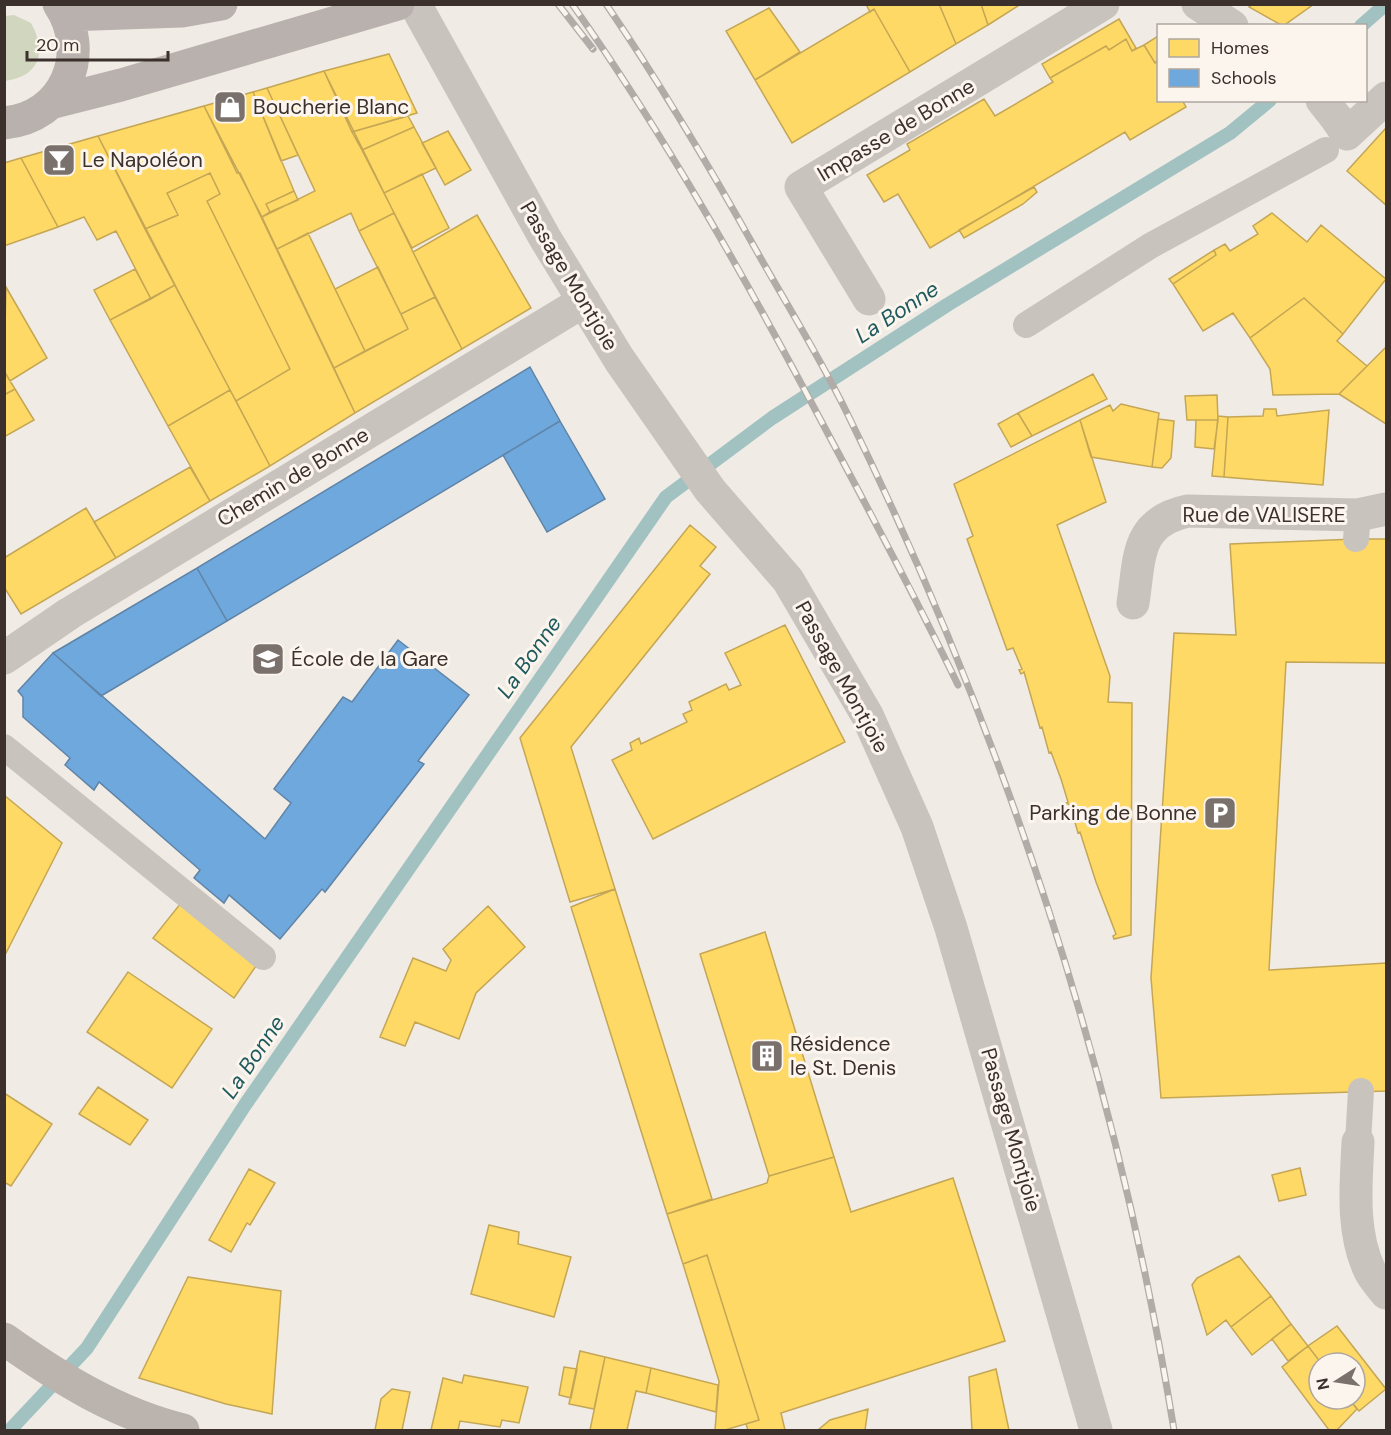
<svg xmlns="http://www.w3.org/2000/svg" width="1391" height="1435" viewBox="0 0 1391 1435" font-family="'DM Sans',sans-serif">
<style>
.green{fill:#d1d6bf}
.homes{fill:#ffd966;stroke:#c4a654;stroke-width:1.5}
.schools{fill:#6fa8dc;stroke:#5f84a7;stroke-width:1.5}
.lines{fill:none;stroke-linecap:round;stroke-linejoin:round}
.stream{stroke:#a1c2c1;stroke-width:14}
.service{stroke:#c9c3be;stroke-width:26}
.pedestrian{stroke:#c9c3be;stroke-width:33}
.minor{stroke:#c9c3be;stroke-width:33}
.secondary{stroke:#bab3ae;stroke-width:33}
.primary{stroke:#b8b1ad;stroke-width:33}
.rail-casing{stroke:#b1aca8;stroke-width:7}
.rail{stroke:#fbf5ee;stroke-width:4.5;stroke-dasharray:14;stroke-linecap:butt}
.labels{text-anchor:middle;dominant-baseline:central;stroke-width:6;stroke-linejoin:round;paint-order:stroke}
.poi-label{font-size:21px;fill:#3b302b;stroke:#fbf5ee;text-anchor:start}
.street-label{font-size:21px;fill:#3b302b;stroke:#fbf5ee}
.water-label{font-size:22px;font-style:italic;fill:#1f5a5e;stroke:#fbf5ee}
</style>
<rect width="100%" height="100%" fill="#f0ebe5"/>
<path class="green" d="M 14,15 L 31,23 C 47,52 40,76 5,81 L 5,16 Z"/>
<path class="homes" d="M 866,4 L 939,4 L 956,44 L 910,72 L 874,9 L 870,12 Z
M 939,4 L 981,4 L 988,25 L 956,44 Z
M 981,4 L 1021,4 L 988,25 Z
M 1253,4 L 1314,4 L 1283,26 L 1249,7 Z
M 769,8 L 800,52 L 755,80 L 726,31 Z
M 874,9 L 910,72 L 792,143 L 755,80 Z
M 1119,19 L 1136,48 L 1132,51 L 1126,39 L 1109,50 L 1106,46 L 1050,78 L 1042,64 Z
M 1158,36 L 1158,60 L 1155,63 L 1144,45 Z
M 1126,39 L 1132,51 L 1144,45 L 1155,63 L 1158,60 L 1158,100 L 1182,100 L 1186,107 L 1130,140 L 1125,132 L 930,248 L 898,194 L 884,202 L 867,175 L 910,150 L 907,144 L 984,99 L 995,116 L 1053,82 L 1050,78 L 1106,46 L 1109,50 Z
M 389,54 L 417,113 L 352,132 L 324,71 Z
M 324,71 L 394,213 L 359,231 L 351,213 L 277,249 L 262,217 L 315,191 L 267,88 Z
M 267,88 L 298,155 L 281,161 L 253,92 Z
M 253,92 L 294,191 L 266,204 L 270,212 L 262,217 L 204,106 Z
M 204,106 L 237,173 L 240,173 L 355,413 L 270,466 L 236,401 L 290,369 L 207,201 L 220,194 L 210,173 L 167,193 L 178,215 L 145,229 L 98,136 Z
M 408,116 L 414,127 L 362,150 L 352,132 Z
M 414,127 L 436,168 L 384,193 L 362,150 Z
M 1386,128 L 1386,205 L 1347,171 Z
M 448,131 L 471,170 L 445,185 L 422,143 Z
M 98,136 L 175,285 L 151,299 L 116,231 L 97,240 L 84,217 L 58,227 L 21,158 Z
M 21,158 L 58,227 L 4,246 L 4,163 Z
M 210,173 L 220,194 L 207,201 L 290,369 L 236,401 L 145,229 L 178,215 L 167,193 Z
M 422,174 L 449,228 L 412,248 L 384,193 Z
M 1034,187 L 1037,192 L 1023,204 L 964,238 L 959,230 Z
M 294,191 L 298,200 L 270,212 L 266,204 Z
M 394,213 L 435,297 L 401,314 L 359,231 Z
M 1272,213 L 1307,242 L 1321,225 L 1386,279 L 1343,334 L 1304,298 L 1250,338 L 1233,313 L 1203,331 L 1173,284 L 1216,255 L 1214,250 L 1225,244 L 1230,251 L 1258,234 L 1253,226 Z
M 477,215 L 531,308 L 462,349 L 413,252 Z
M 308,233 L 365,351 L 334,368 L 277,249 Z
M 1214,250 L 1216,255 L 1173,284 L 1169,279 Z
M 378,267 L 408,329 L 365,351 L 335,289 Z
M 135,269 L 151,299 L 110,320 L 94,290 Z
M 175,285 L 230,390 L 168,426 L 110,320 Z
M 6,287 L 47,358 L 10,381 L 4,371 Z
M 435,297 L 462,349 L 355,413 L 334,368 L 408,329 L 401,314 Z
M 1304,298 L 1343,334 L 1337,341 L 1367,366 L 1339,394 L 1273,395 L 1270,369 L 1250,338 Z
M 1386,347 L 1386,424 L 1339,394 Z
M 4,371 L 15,389 L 4,395 Z
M 1093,374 L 1107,399 L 1032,436 L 1018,413 Z
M 15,389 L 34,420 L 4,437 L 4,395 Z
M 230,390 L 270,466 L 210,501 L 168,426 Z
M 1217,395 L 1218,420 L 1187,420 L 1185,396 Z
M 1121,404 L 1159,413 L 1152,467 L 1091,457 L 1080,420 L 1110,405 L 1113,411 Z
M 1264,409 L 1276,409 L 1277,416 L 1329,410 L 1323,485 L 1224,477 L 1228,417 L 1263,416 Z
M 1018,413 L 1032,436 L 1011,447 L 998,424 Z
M 1218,416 L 1228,417 L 1224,477 L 1212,476 Z
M 1158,419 L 1174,421 L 1171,458 L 1162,468 L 1152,467 Z
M 1080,420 L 1106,502 L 1057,525 L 1110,676 L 1108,702 L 1132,703 L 1131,935 L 1114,939 L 1113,936 L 1116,934 L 1096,882 L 1080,832 L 1078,833 L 1070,805 L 1066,803 L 1068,802 L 1061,779 L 1051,752 L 1049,753 L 1042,727 L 1040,728 L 1024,672 L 1021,674 L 1019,670 L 1022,669 L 1013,648 L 1007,650 L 967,539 L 973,536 L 954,484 Z
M 1196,420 L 1218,420 L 1214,449 L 1195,447 Z
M 190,467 L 210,501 L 116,558 L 94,522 Z
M 86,508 L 116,558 L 21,614 L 4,587 L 4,558 Z
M 690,525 L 716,547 L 700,566 L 710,574 L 571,747 L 615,889 L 570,902 L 520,738 Z
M 1356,539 L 1386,539 L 1386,663 L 1286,662 L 1269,970 L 1386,963 L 1386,1091 L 1161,1098 L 1151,978 L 1174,633 L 1236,635 L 1230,544 Z
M 785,625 L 845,742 L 653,839 L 612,760 L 632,750 L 630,743 L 639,738 L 641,744 L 687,722 L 683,714 L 692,710 L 689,702 L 726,684 L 729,690 L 741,685 L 725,653 Z
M 4,795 L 62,843 L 4,957 Z
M 615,889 L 712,1199 L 667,1214 L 571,907 Z
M 181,903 L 256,966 L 234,998 L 153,938 Z
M 488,906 L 525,947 L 476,993 L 459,1039 L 415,1022 L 405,1046 L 380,1037 L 413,958 L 446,971 L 451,960 L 443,949 Z
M 765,932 L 834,1157 L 769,1176 L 700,954 Z
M 128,972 L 212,1029 L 172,1088 L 87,1032 Z
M 98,1087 L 148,1120 L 130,1145 L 79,1114 Z
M 4,1093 L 52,1124 L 11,1186 L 4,1182 Z
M 834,1157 L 851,1212 L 953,1178 L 1005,1341 L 781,1413 L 785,1430 L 748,1430 L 746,1424 L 759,1420 L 707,1255 L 683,1264 L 667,1214 L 767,1183 L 769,1176 Z
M 1300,1168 L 1306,1195 L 1279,1201 L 1272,1175 Z
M 249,1169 L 275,1183 L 250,1225 L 247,1223 L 231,1252 L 209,1240 Z
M 489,1225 L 519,1232 L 518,1244 L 571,1257 L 554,1317 L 471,1294 Z
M 707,1255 L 759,1420 L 725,1430 L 715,1430 L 719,1381 L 683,1264 Z
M 1239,1256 L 1271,1296 L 1231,1327 L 1226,1320 L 1207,1335 L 1192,1285 L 1197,1278 Z
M 188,1277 L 281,1291 L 272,1414 L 226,1404 L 139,1378 Z
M 1271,1296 L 1291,1324 L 1252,1355 L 1231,1327 Z
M 1291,1324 L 1308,1346 L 1288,1361 L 1272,1339 Z
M 1337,1326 L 1386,1389 L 1359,1411 L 1349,1399 L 1355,1399 L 1355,1363 L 1321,1363 L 1308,1346 Z
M 1308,1346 L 1321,1363 L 1319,1363 L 1319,1399 L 1349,1399 L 1357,1409 L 1337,1430 L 1329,1430 L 1282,1367 Z
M 580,1351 L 605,1357 L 594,1409 L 569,1404 Z
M 605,1357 L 651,1368 L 646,1393 L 636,1391 L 627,1430 L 590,1430 Z
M 564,1367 L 577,1369 L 571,1398 L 559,1395 Z
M 651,1368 L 718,1385 L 716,1412 L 646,1393 Z
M 996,1369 L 1009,1430 L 972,1430 L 969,1377 Z
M 464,1375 L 528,1387 L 519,1423 L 502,1420 L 500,1427 L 460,1421 L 458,1430 L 431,1430 L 443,1378 L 462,1383 Z
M 392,1389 L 410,1392 L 402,1430 L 375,1430 L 381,1399 Z
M 868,1409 L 865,1430 L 818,1430 L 830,1420 Z"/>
<path class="schools" d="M 530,367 L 560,421 L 227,621 L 197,568 Z
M 560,421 L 605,499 L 547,532 L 503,455 Z
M 197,568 L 227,621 L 101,696 L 53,653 Z
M 398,640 L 469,695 L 418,761 L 424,764 L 325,892 L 322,889 L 280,939 L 229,895 L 224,903 L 194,878 L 200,870 L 99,782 L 94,790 L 65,765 L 70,758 L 23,717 L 23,697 L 18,691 L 53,653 L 265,839 L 291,803 L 274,789 L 343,697 L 352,702 Z"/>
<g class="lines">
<path class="stream" d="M 1361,26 L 1386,4
M 10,1430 L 87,1348 L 245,1105 L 666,497 L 772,418 L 947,305 L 1230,133 L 1270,100"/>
<path class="service" d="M 1026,325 L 1150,246 L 1326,150
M 1356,539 L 1358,515
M 4,747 L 263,957
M 1358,1142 L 1361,1091"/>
<path class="pedestrian" d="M 1322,100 L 1337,119"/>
<path class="minor" d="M 415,4 L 545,238 L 619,359 L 710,490 L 788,580 L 867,715 L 917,827 L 951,928 L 1096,1430
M 1198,4 L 1232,26
M 1337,119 L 1347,134 L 1386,98
M 869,299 L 801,187 L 1103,4
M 1133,603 C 1140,558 1135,522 1188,511 L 1358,515 L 1386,509
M 4,658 L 70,613 L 584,301
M 1358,1142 C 1356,1184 1351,1232 1370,1271 C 1374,1279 1381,1286 1386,1293"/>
<path class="secondary" d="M 4,1339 C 59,1378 117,1414 183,1430"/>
<path class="primary" d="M 66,15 L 182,11 L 221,4
M 54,102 L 121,85 L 398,4
M 4,123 C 65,118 92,53 59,4"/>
<defs>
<path id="rail" d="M 558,4 L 593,49
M 572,4 C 668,140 748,283 826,430 C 871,514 916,598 958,685
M 606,4 C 662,86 712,171 760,257 C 789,308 821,360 847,413 C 1005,734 1117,1077 1174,1430"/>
</defs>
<use href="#rail" class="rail-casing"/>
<use href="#rail" class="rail"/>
</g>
<defs>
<symbol id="shop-square" viewBox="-11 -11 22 22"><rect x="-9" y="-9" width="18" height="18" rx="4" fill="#7a716c" stroke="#fbf5ee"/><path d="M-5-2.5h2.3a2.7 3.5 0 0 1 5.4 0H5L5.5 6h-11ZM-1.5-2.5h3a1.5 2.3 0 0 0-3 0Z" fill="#fff"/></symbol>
<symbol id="bar-square" viewBox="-11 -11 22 22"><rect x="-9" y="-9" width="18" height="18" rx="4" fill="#7a716c" stroke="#fbf5ee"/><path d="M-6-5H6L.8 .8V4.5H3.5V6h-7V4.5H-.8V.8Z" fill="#fff"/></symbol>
<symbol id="school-square" viewBox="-11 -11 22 22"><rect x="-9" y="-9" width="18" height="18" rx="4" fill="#7a716c" stroke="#fbf5ee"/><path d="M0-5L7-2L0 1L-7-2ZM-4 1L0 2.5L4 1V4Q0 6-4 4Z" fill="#fff"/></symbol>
<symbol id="parking-square" viewBox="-11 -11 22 22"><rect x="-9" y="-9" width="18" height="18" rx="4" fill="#7a716c" stroke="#fbf5ee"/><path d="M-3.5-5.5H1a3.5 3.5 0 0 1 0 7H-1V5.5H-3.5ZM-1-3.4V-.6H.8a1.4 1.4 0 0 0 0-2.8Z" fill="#fff"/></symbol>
<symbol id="building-square" viewBox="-11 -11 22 22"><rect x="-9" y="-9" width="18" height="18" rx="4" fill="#7a716c" stroke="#fbf5ee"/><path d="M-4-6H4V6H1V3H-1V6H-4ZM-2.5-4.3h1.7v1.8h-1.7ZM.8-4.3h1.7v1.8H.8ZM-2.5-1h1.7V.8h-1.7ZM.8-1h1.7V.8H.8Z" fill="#fff"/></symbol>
</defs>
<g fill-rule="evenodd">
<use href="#shop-square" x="211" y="88" width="38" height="38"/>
<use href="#bar-square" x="40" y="141" width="38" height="38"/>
<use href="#school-square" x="249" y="640" width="38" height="38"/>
<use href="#parking-square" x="1201" y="794" width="38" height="38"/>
<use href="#building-square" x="748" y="1037" width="38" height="38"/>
</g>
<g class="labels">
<g class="poi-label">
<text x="253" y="107">Boucherie Blanc</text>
<text x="82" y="160">Le Napoléon</text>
<text x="291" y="659">École de la Gare</text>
<text x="1197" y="813" text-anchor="end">Parking de Bonne</text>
<text x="790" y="1044">Résidence<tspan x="790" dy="24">le St. Denis</tspan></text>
</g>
<g class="street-label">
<text transform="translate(896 130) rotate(-31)">Impasse de Bonne</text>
<text transform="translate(569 276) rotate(59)">Passage Montjoie</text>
<text transform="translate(293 477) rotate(-31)">Chemin de Bonne</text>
<text x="1264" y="515">Rue de VALISERE</text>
<text transform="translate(842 677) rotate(61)">Passage Montjoie</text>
<text transform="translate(1011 1130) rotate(74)">Passage Montjoie</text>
</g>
<g class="water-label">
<text transform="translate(897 312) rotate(-33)">La Bonne</text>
<text transform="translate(529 657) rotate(-55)">La Bonne</text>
<text transform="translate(253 1057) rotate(-56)">La Bonne</text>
</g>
</g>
<rect width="1391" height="1435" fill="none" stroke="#3b302b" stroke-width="12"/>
<rect x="1157" y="24" width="210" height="78" fill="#fbf5ee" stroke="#aea6a0" stroke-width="1.5"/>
<rect x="1169" y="39" width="30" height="18" fill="#ffd966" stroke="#aea6a0" stroke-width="1.5"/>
<text x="1211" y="54" font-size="18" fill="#3b302b">Homes</text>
<rect x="1169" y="69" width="30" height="18" fill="#6fa8dc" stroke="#aea6a0" stroke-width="1.5"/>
<text x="1211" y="84" font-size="18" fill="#3b302b">Schools</text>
<g transform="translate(1337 1381) rotate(258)"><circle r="28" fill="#fbf5ee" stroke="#aea6a0" stroke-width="1.5"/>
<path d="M0-4.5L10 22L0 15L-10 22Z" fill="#7a716c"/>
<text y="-9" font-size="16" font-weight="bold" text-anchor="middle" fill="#3b302b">N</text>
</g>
<path d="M27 51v9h141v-9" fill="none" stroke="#3b302b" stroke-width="3"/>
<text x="36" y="51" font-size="18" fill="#3b302b" stroke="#fbf5ee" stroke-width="4.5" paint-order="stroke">20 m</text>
</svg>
